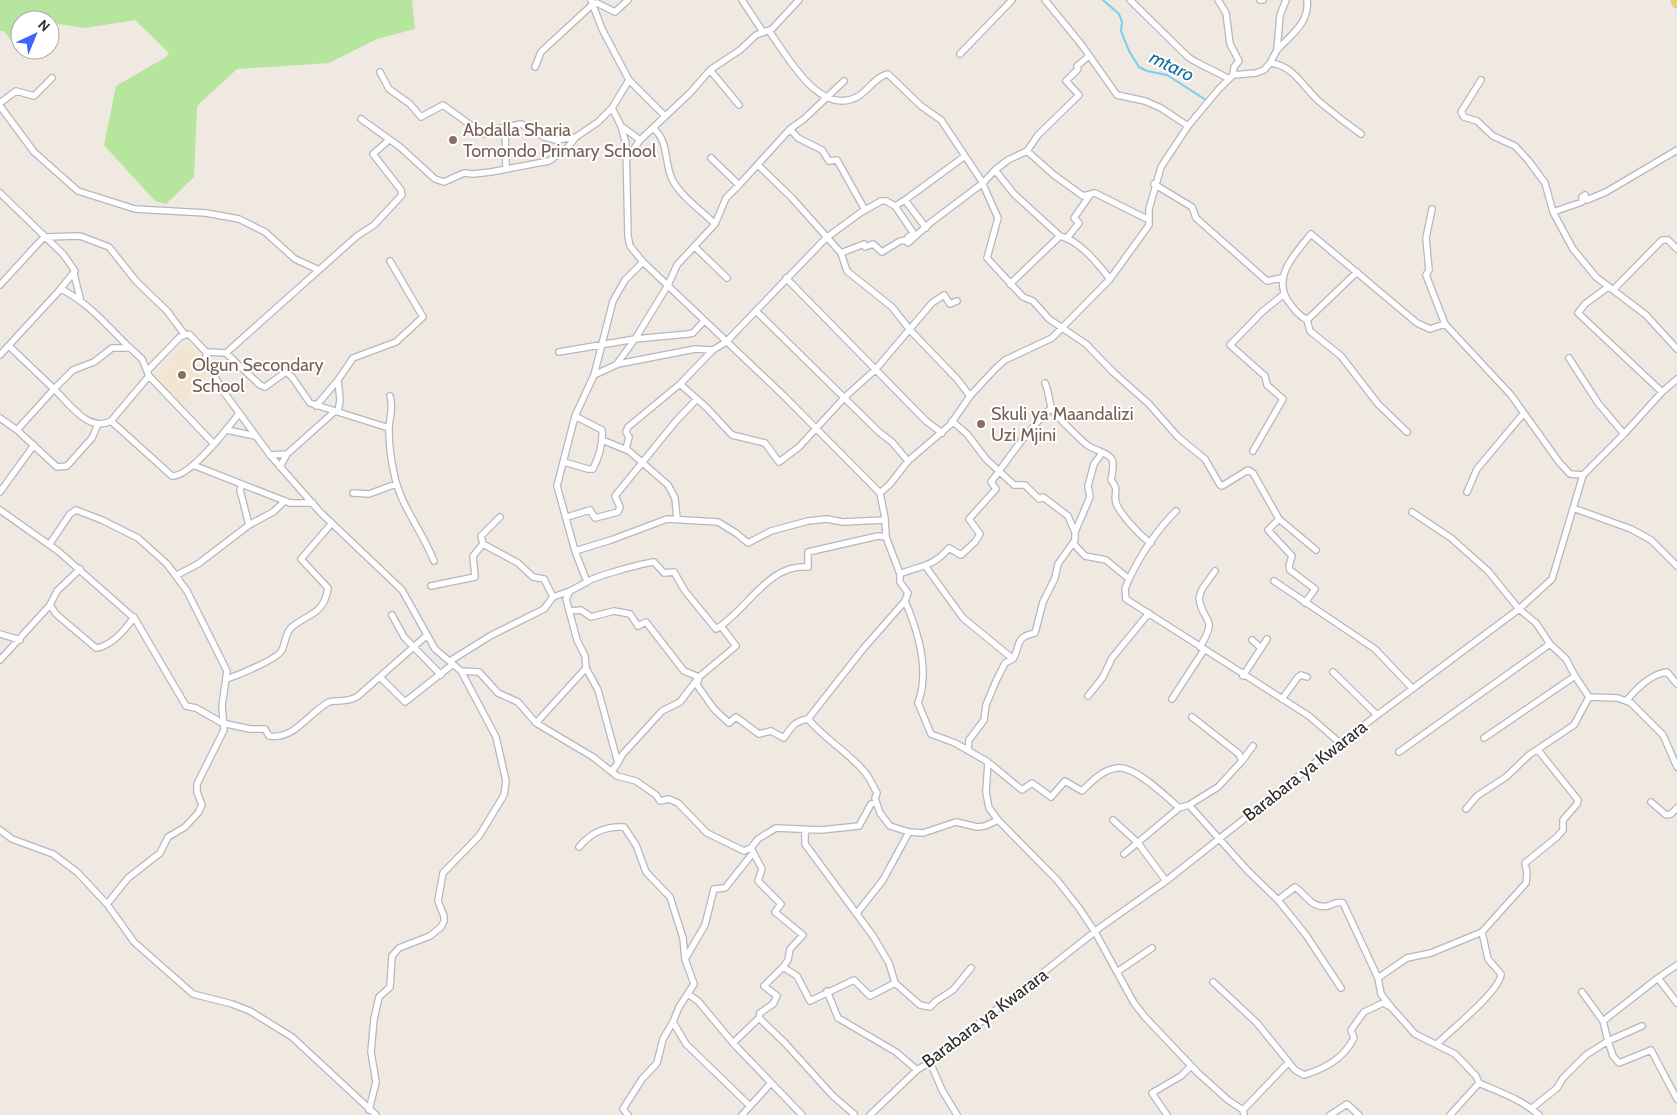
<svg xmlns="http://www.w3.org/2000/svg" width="1677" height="1115" viewBox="0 0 1677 1115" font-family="Cabin,sans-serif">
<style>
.education{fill:#f0e6d1}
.green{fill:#b6e59e}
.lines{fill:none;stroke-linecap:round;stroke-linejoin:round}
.stream{stroke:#75cff0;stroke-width:2}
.street-casing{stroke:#b4b7c1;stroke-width:8}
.primary-casing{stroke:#c9c9c9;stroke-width:11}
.street{stroke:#fff;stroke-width:5.5}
.primary{stroke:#f2d163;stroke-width:9}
.education-dot{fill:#8d6e63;stroke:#fff;stroke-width:2}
.labels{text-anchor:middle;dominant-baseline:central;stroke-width:4;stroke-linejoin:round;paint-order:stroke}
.education-label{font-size:18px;fill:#785e54;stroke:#fff;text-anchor:start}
.street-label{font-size:18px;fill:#2e2e2e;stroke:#fff}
.water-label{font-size:19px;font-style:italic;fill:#0d6fa3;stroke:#fff}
</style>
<rect width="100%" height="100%" fill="#efe9e1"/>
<path class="education" d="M 187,342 L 210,371 L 179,406 L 154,379 Z"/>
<path class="green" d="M 0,0 L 412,0 L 415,29 L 377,39 L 329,63 L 237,69 L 197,106 L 194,177 L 166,204 L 155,201 L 104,145 L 116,86 L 166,57 L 169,53 L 135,20 L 85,28 L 52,23 L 50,25 L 50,20 L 20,20 L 20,50 L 23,50 L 20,53 L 4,31 L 0,31 Z"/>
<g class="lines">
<path class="stream" d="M 1103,0 L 1119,14 L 1122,22 L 1121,31 L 1129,51 L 1139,67 L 1147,71 L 1167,75 L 1206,100"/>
<defs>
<path id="street" d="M 591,0 L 602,29 L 629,80 L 665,116
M 742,0 L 763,32
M 1045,0 L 1081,44 L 1117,95 L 1145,101 L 1161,108 L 1188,126
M 1130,0 L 1188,57 C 1201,66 1216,71 1229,79
M 1218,0 L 1226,13 L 1230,44 L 1239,61 L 1234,67 L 1233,75
M 1260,0 L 1263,0
M 769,31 C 787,55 819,117 857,97 C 868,91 876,76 888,74 L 921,106 L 941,120 L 981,180 L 998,218 L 987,258 L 1023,297 L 1033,301 L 1049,319 L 1086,344 L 1113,372 L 1149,404 L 1178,437 L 1205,459 L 1220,485 L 1222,486 L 1248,470 L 1253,473 L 1279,519 L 1268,530 L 1292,556 L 1289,566 L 1290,570 L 1315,589 L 1305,603
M 1277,50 C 1291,35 1310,22 1307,0
M 960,54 L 1012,0
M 1270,63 C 1294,65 1304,89 1321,103 C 1334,114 1347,124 1361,134
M 535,67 L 541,52 L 593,4 L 597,3 L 615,12 L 628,0
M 710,70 L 739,105
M 380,72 L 389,89 L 410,104 L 421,117 L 443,105 L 483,134 L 497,129 L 521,124 L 544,137 L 556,140 L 576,137
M 629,80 L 612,108 L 621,126 L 626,144 L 628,236 L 630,246 L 643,262 L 784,396 L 880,493 L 885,518 L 886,537 L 900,574 L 900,582 L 908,593 L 905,601 C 918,631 930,671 918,703 L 931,734 L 955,743 L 988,762 L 986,792 L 989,808 L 998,820 L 1057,880 L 1079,908 L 1095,932 L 1134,1003 L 1145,1017 L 1198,1073 L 1228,1100 L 1243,1110 L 1244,1115
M 1481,80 L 1461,112 L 1464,117 L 1477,121 L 1493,136 L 1515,146 L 1528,160 L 1545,183 L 1553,212 L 1573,249 L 1596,277 L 1646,315 L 1677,349
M 0,103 L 16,91 L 34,96 L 52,78
M 0,106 L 34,152 L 78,191 L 135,209 L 206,213 L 239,219 L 265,232 L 295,259 L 319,270
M 361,119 L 400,147 L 435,179 L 444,182 L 464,173 L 473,174 L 491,172 L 549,161 L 567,148 L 576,137 L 598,122 L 612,108
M 621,126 L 640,140
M 505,127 L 506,169
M 654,129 C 669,142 664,162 672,179 C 681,197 701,210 715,224
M 790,129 L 798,138 L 822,150 L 829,161 L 837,160 L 865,210
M 1027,151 L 1054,175 L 1083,196 L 1095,193 L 1149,220
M 711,158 L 739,185 L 790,129 L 804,119 L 844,81
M 627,159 L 640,140 L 690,93 L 710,70 L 740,50 L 756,35 L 772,29 L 799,0
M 759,166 L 792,198 L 841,253 L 847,271 L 892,307 L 910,330 L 957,379 L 970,396
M 995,170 L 1014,194 L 1060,236 C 1079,240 1098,264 1110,279
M 1154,184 L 1192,207 L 1196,218 L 1267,281 L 1281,278
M 0,193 L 63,254 L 75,271 L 58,292 L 0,355
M 905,200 L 965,156
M 895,206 L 914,234 L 908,237
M 1432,209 L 1426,238 L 1429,270 L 1426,275 L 1445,324
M 1553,212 L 1582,202 L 1582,197 L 1585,195 L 1587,200 L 1606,192 L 1677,150
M 1067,238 L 1079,223 L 1074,218 L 1090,195
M 695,247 L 727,278
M 841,253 L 864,244 L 865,247 L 873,244 L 882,252 L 900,241 L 907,240 L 908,243 L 930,223 L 983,183 L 995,170 L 1008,160 L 1027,151 L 1038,135 L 1079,95 L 1066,81 L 1078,69 L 1077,66 L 1089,56
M 1357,272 L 1307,320 L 1310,331 L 1341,356 L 1378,404 L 1407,432
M 74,274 L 80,298
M 786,278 L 926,421 L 942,433
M 1010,284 L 1060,236
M 0,285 L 44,237 L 80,236 L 109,247 L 136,281 L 167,311 L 185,335
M 1608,287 L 1585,304 L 1578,313 L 1662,392
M 61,289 C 89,303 107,326 130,348
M 1613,290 L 1662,240 L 1668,240 L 1677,249
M 756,311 L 879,432 L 892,442 L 908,461
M 1307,320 C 1298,315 1294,309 1288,301 C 1272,276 1295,254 1311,234 L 1417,323 L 1430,329 L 1445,324 L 1511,395 L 1559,462 L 1570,474 L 1583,475
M 9,346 L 54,389 L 73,370 L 94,362 L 112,348 L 130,348 L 142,359 L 149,376 L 213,443
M 206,352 L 206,361 L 223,391 L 270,455 L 320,512 L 402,590 L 435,649 L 461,671 L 479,672 L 498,693 L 518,702 L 536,723 L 593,757 L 617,776 L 636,781 L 656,795 L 660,801 L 669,799 L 678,803 L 707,833 L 744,851 L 751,848 L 758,839 L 776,828 L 821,830 L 859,826 L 871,804 L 876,802
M 559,352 L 635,339 L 668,285 L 677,265 L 715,224 L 726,198 L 739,185
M 226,353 L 260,385 L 265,387 L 286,372 L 292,377 L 310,403 L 338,412
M 1569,358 L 1598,403 L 1624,434
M 616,365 L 635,339 L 688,334 L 693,333 L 704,321
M 147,371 L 180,337 L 189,334 L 206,352 L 226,353 L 357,236 L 374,225 L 402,195 L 401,190 L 373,154 L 389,140
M 594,375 L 618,364 L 695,349 L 713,350 L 726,342 L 826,238 L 860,213 L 881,201 L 886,201 L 895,206 L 905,200 L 926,228
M 1045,383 C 1049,391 1049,403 1052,409 C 1055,415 1081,440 1087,445 C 1094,450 1106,452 1111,458 C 1115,462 1112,474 1111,480 C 1120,491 1113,492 1116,503 C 1120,514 1141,537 1151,543
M 680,384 L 707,408 L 732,435 L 765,443 L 779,462 L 799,447 L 845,397 L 875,370 L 932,303 L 944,295 L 950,304 L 957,301
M 390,396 C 394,409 389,417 389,430 C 389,444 391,460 394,473 C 400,506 422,530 434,561
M 316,406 L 338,380
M 0,418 L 17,430 L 54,389 C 69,403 88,433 111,421 L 149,376
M 111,421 L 172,476 C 190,477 227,429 238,415
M 952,421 L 967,434 L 986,459 L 1014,485 L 1025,485 L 1039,499 L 1043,497 L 1068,516 L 1075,532 L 1075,540 L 1058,564 L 1055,578 L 1043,602 L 1035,633 C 1014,637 1021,646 1013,659 L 1005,663 L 996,681 L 986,705 L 984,720 L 969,740 L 968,750
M 389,428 L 338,412 L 340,400 L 338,380 L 353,358 L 396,342 L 423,317 L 390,261
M 17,430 L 57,467 L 67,466 L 92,438 L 98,424
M 227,430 L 255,436
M 602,440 L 629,451 L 668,485 L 675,498 L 677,519
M 626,449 L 629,437 L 626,432 L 628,427 L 680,384 L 713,350
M 1253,451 L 1283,399 L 1267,385 L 1265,376 L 1230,345 L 1262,312 L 1284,294
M 270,455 L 287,454 L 334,412
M 564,462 L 588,469 L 593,469 C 599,457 603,443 602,430 L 575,416
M 193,465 L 290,503 L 313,503
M 280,467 L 287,454
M 242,485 L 240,490 L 249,525
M 0,492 L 34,445
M 1467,492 L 1477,469 L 1523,414
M 353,493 L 369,494 L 396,484
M 880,493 L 890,484 L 908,461 L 950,425 L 970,396 L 995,369 L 1005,360 L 1052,338 L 1110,279 L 1149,225 L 1149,209 L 1161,167 L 1188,126 L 1218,90 L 1233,75 L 1256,73 L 1264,70 L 1270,63 L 1277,50 L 1280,15 L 1286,0
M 1573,508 L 1631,529 L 1651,540 L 1677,566
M 0,510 L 58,551 L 135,619 L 186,706 L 196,708 L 222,723 L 250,729 L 265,729 L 269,736 C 295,740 308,713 329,702 C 334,699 346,704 358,696 L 426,636
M 1412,512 L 1451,538 L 1488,571 L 1519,609 L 1536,623 L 1550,644 L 1566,659 L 1575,676 L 1589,697
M 567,517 L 590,510 L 595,518 L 618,512 L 620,507 L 615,496 L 676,421 L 697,399
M 1279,519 L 1316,550
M 1075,532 L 1090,497 L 1088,486 L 1094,464 L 1102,453
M 1073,543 L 1085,556 L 1106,560 L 1129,579 L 1125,589 L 1126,599 L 1309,716 L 1340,743
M 483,544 L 518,563 L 533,577 L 544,579 L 553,597
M 49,545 L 70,514 L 76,510 L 102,520 L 138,538 L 167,564 L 187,591 L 227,671 L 222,706 L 224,730 L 197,784 L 197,792 L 202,805 L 198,813 L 185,827 L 168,837 L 160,853 L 128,878 L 107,904
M 575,551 L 611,540 L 667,519 L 718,522 L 736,533 L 748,543 L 771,531 L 808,521 L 827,519 L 843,522 L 884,520
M 926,567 L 963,618 L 1013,659
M 900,574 C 921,565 932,568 949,548 L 961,555 L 975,542 L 980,534 L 969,519 L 996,489 L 991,482 C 1012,454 1025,433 1051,408
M 177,575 L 198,564 L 249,525 L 273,512 L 285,501
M 1129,579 C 1141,554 1157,530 1176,511
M 1274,581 L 1375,649 L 1412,688
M 587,582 C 592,577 644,563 654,562 L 664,573 L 674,572 L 685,591 L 716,629 C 748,610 767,564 808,567 L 808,552 L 878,536 L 886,537
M 431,586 L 475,577 L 473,556 L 483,544 L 481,536 L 500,517
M 905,601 L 863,649 L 808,719 C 825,739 846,751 863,770 C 870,777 872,785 877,793 L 875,798 L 880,813 L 890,826 L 909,832 L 923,833 L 956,822 L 977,827 L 985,826 L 998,820
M 50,605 L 57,591 L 80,569
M 569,611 L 581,610 L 591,617 L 614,611 L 630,614 L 638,626 L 646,622 L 684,671 L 699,677 L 697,685 L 714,709 L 729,723 L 736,717 L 759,734 L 771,731 L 784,738 C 791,727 795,721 808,719
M 392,615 L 404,637 L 441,675
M 0,634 L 20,640
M 1252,640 L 1261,648
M 1200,647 C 1219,615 1203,625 1199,598 L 1202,589 L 1215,571
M 0,660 L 50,605 L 56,614 L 96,648 C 112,646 125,630 134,617
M 450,661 L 490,636 L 544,609 L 553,597 L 570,591
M 1333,672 L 1377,715
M 1243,676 L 1267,639
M 381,678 L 405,702 L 453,664
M 227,679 C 238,675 278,659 282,650 C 286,642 285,632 293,626 C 310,613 324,614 328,588 L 301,559 L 332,523
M 1088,696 L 1103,677 L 1112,658 L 1149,613
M 1589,697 L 1618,698 L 1631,703 L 1663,735 L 1677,767
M 1172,699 L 1204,650
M 1282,699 L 1298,677 L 1301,675 L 1307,677
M 1627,700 C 1637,688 1651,674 1667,672 L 1677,684
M 536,723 L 586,668
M 1484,738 L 1575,676
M 1399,752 L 1550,644
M 1242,761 L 1253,746
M 988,762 L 1022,790 L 1032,783 L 1051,797 L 1065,781 L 1082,791 C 1092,781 1102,770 1117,768 C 1134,765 1167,797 1179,808 L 1189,805 L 1248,871 L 1278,900 L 1295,887 C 1307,895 1311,909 1328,906 C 1334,904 1337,901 1343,903 L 1378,978 L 1381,994 L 1391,1007 L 1415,1034 L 1455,1054 L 1476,1076 L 1479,1083 C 1501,1093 1521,1099 1539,1115
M 618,763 L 622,755 L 662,711 L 680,702 L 699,677 L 736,646 L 721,626
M 612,771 L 618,763 L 598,690 L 586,668 L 585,656 L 577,640 L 566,599 L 570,591 L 587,582 L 575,551 L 557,486 L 575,416 L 594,375 L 613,301 L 625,280 L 643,262
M 1651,802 L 1666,815 L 1671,814 L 1677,808
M 1189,805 L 1218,787 L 1242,761 L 1239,754 L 1192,717
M 1466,809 L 1477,796 L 1506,777 L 1529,755 L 1574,725 L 1589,697
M 1113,820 L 1138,843 L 1166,881
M 0,830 L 12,839 L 53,854 L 77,872 L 107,904 L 134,942 L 193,994 L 232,1004 L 250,1011 L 292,1037 L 376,1115
M 805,830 L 805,844 L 873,936 L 889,963 L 895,983 L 920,1005 L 930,1007 L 936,1001 L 953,990 L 971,968
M 579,847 C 591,832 605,826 624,827 L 636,845 L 646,872 L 670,897 L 683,938 L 685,959
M 1124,854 L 1179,808
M 1278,900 L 1306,935 L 1341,988
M 857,913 L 883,880 L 909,832
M 783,967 L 797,976 L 810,1001 L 854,980 L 870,996 L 895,983
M 1117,972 L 1152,948
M 1378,978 L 1407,958 L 1431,953 L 1482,932 L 1526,883 L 1527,873 L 1525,863 L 1557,837 L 1563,830 L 1563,820 L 1577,804 L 1578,800 L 1538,750
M 1658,978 L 1677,965
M 1213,982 L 1257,1023 L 1295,1070 L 1304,1075 C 1326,1068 1343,1059 1354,1038 L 1351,1030 L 1364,1012 L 1383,1003 L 1391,1007
M 827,991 L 838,1018 L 896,1052 L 917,1070
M 688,994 L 698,1001 L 733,1043 L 802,1115
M 759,1018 L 785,1043 L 833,1096 L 854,1114
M 1603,1021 L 1658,978 L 1677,1003
M 1642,1026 L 1608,1041 L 1613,1056 L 1619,1063 L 1651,1050 L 1677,1099
M 733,1043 L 759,1018 L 760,1013 L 773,1004 L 777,996 L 764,986 L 783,967 L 788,960 L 790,949 L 803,935 L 775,912 L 781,904 L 758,881 L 762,869 L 752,850
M 1437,1044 C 1450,1031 1501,990 1501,974 L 1488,959 L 1482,932
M 930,1062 L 942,1090 L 957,1115
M 749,1105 L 686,1044 L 673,1022 L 679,1007 L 694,984 L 685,959 L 705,925 L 714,889 L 725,888 L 753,853
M 1532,1108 L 1557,1088 L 1563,1078 L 1586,1055 L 1608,1041 L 1603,1021 L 1582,992
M 369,1110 L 376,1082 L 371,1052 L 374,1019 L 379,997 L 390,987 L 392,956 L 399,948 L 430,936 L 441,927 L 444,921 L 444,916 L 438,901 L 443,873 L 479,836 L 504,795 L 506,781 L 496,737 L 461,671
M 1243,1110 L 1288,1063
M 628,1115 L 623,1109 L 642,1079 L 657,1063 L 663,1039 L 673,1022
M 742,1115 L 771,1083
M 870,1115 L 917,1070 L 930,1062 L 1102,926 L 1166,881 L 1340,743 L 1519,609 L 1552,579 L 1583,475 L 1624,434 L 1662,392 L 1677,379
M 1167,1115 L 1152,1093 L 1181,1076 L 1191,1066
M 1330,1115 L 1347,1104 L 1359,1115
M 1450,1115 L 1479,1083"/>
<path id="primary" d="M 1676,0 L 1677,3"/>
</defs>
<use href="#street" class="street-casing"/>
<use href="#primary" class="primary-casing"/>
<use href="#street" class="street"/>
<use href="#primary" class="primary"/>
</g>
<g class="education-dot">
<circle cx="453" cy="140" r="5"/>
<circle cx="182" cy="375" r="5"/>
<circle cx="981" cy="424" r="5"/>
</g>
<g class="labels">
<g class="education-label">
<text x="463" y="130">Abdalla Sharia<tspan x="463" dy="21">Tomondo Primary School</tspan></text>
<text x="192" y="365">Olgun Secondary<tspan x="192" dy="21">School</tspan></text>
<text x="991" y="414">Skuli ya Maandalizi<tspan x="991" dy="21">Uzi Mjini</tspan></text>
</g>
<g class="street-label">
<text transform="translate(1305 771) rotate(-38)">Barabara ya Kwarara</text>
<text transform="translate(985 1018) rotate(-37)">Barabara ya Kwarara</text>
</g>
<g class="water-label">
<text transform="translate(1172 66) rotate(26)">mtaro</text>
</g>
</g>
<g transform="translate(35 35) rotate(44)"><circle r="24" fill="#ffffff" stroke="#ababab"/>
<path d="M0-4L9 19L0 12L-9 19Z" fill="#4264fb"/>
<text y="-8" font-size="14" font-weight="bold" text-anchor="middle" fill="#2e2e2e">N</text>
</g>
</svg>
